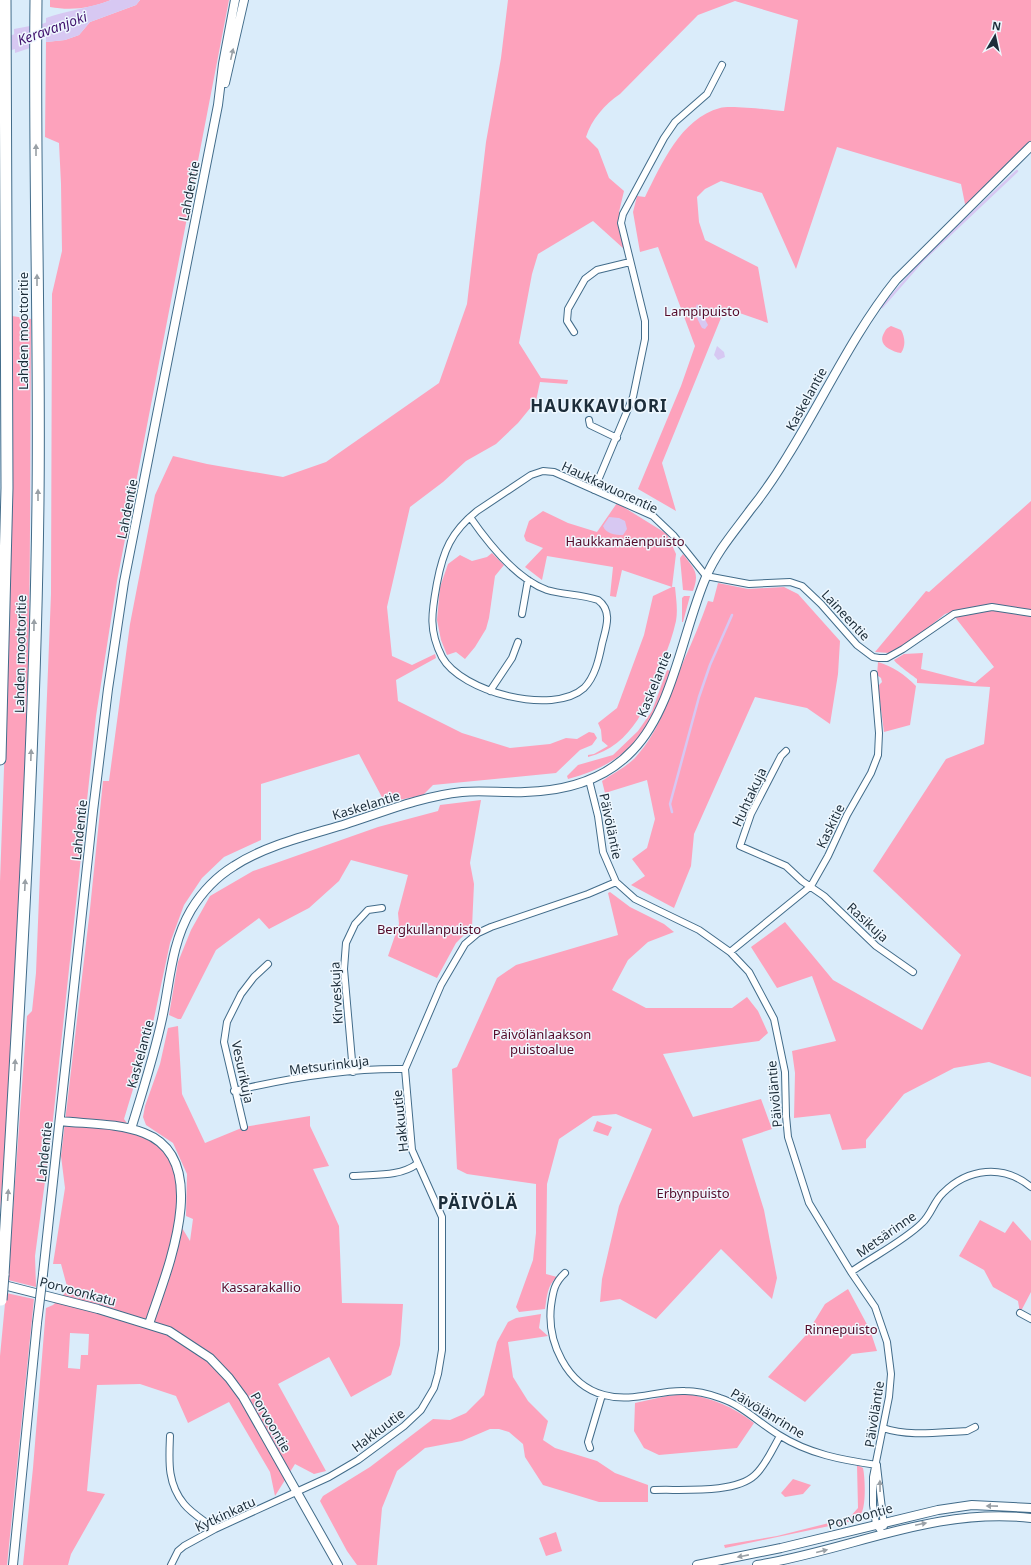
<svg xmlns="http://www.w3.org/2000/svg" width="1031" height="1565" viewBox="0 0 1031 1565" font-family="'Noto Sans',sans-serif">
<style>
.green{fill:#fda2bc;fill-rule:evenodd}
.water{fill:#d7c8f2}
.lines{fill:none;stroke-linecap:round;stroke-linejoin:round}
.stream{stroke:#d7c8f2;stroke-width:2.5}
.river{stroke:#d7c8f2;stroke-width:14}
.street-casing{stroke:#426c8a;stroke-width:8}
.secondary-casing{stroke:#426c8a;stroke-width:10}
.highway-casing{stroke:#426c8a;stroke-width:13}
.street{stroke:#fff;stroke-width:6}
.secondary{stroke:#fff;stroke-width:8}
.highway{stroke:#fff;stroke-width:11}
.secondary-bridge-casing{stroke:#426c8a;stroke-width:10;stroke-linecap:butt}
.highway-bridge-casing{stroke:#426c8a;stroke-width:13;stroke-linecap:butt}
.secondary-bridge{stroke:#fff;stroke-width:8}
.highway-bridge{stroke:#fff;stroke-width:11}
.oneway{fill:#99a0a6}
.labels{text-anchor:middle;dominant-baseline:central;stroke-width:3;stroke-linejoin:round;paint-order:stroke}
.street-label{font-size:13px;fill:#1c2d3a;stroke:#eff8ff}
.park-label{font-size:13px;fill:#550b2a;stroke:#eff8ff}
.water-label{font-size:14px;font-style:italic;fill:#43156f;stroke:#eff8ff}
.district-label{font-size:17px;font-weight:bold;letter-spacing:1px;fill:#1c2d3a;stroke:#eff8ff}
</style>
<rect width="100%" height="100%" fill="#daecfa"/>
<path class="green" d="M 50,0 L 111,0 C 91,8 72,11 50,7 Z
M 140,0 L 229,0 L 117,581 L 96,716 L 52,1129 L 35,1256 L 36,1287 L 8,1280 L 27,1016 L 32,1011 L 36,973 L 51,594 L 52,294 L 62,251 L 61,184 L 59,143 L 45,137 L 46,42 L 65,40 L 79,35 L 90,22 L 136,5 Z
M 508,0 L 1031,0 L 1031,146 L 968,208 L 965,204 L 961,184 L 837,147 L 796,269 L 762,193 L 721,181 L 705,189 L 697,197 L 699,222 L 705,240 L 758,267 L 768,323 L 725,308 L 662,463 L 676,511 L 638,489 L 681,386 L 695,346 L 658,247 L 640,252 L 633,212 L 637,196 L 645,197 C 661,165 681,118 720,108 C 730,105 771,110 784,111 L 798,20 L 735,1 L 698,15 L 620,94 C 605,104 591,120 586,137 L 598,149 L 609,178 L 624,191 L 619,212 L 624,249 L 593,221 L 538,254 L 532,274 L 519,343 L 541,378 L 568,380 L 567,384 L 540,382 L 536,401 L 518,423 L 496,444 L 466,461 L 443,482 L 410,507 L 387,607 L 392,656 L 412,665 L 435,654 L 436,658 L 396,680 L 398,701 L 462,733 L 510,748 L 550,744 L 566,738 L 577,739 L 589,732 L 594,733 L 597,738 L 592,745 L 580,750 L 556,773 L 433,785 L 423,795 L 385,803 L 359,754 L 261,784 L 261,840 L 224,857 L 202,878 L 184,905 L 170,943 L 153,1023 L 124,1119 L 131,1129 L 159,1140 L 176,1165 L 179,1223 L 190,1241 L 193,1219 L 186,1216 L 187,1174 L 173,1143 L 146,1125 L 143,1117 L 145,1106 L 160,1064 L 168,1028 L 178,1026 L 182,1094 L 205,1143 L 244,1127 L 310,1116 L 310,1126 L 329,1166 L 313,1169 L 339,1226 L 342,1303 L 403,1304 L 400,1345 L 391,1375 L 351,1397 L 329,1357 L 278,1384 L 326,1471 L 314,1474 L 295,1464 L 275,1496 L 270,1472 L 229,1402 L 188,1423 L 176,1396 L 140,1384 L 97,1385 L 87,1491 L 105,1494 L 71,1554 L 68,1565 L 23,1565 L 33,1468 L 46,1308 L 53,1305 L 68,1290 L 61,1264 L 53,1264 L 65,1188 L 61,1156 L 90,909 L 103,781 L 109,781 L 130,624 L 155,495 L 173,456 L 207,464 L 283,477 L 326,462 L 439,383 L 467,304 L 486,142 L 501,58 ZM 70,1333 L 89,1334 L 88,1355 L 81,1355 L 80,1369 L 68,1368 Z
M 12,316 L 31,319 C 30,462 31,606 26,749 C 20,903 12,1057 0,1211 L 0,882 L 10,599 Z
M 891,326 L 901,330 C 905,337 906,346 901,353 C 891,351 877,345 884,333 C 886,329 887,328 891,326 Z
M 1031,501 L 1031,1077 L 989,1062 L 954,1068 L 904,1094 L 866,1140 L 866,1148 L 842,1150 L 830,1114 L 794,1118 L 795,1073 L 792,1051 L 836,1041 L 812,976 L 777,988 L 751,947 L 785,922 L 833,980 L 922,1030 L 961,955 L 873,871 L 946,759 L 984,744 L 990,687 L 917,683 L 917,679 C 912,675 896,664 894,660 L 904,654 L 923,653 L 921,669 L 975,683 L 994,667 L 951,612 L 945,614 L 905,646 L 890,653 L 875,652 L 926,591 L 929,592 Z
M 617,503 L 667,534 L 676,554 L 672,587 L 675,587 C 676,598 678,610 676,621 C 673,635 668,648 663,661 C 650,701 633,746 588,757 L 588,755 L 594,754 L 608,746 L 602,741 L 601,730 L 598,723 L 617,708 L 644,635 L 653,596 L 672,587 L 622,570 L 616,597 L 610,596 L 613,567 L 547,556 L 542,580 L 525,567 L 543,548 L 526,541 L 524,536 L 529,521 L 543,511 L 568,523 L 597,532 Z
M 492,553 L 504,565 L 495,576 L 489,618 L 486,629 L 475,647 L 465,659 L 456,652 L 447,655 L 441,640 L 437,620 L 440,587 L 448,564 L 460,555 L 472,561 L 487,557 Z
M 683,554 C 694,569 700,572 693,591 L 683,590 L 680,558 Z
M 718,583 L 748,589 L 784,587 L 798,594 L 840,641 L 838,674 L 830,724 L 807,708 L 755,697 L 694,834 L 691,866 L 674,908 L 631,885 L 645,876 L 632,859 L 647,848 L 655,819 L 647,780 L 605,793 L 602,781 C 612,774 626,767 635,758 C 662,728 669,696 684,660 C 693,640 701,621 708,601 L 713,602 Z
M 684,596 L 690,596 L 683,622 L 682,622 L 682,598 Z
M 878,662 C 894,667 904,674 916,686 L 910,725 L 884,732 L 878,686 L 882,682 L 881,678 L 877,675 Z
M 667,670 L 671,671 C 653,730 629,763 568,779 L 567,776 L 578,765 L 613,755 L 638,731 L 652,711 Z
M 481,800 L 470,863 L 474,884 L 472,927 L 456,943 L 437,978 L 388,956 L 399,924 L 398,913 L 408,875 L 351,860 L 339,881 L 309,908 L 269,929 L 259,918 L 216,950 L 181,1019 L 178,1019 L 169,1015 L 178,962 L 191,930 L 210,896 L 253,871 L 378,827 L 438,811 L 440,805 Z
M 610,892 L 630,907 L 664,924 L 674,932 L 648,942 L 628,960 L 612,990 L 646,1008 L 732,1008 L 747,997 L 758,1011 L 768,1033 L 759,1041 L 663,1054 L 693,1117 L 761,1099 L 772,1129 L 742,1139 L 764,1210 L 777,1278 L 772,1299 L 721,1249 L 656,1319 L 620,1299 L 600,1302 L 602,1279 L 619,1206 L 652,1129 L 616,1114 L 593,1116 L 559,1139 L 547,1184 L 546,1274 L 557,1277 C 547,1285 547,1297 545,1309 L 519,1312 L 516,1307 L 533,1260 L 536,1233 L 536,1184 L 467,1174 L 457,1169 L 452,1069 L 457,1067 L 497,978 L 516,965 L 618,935 L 608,893 Z
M 597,1121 L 612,1127 L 608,1136 L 593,1131 Z
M 980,1220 L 1005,1233 L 1013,1221 L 1031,1241 L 1031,1292 L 1020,1313 L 1018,1301 L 993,1287 L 984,1270 L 959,1256 Z
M 848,1289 L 870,1330 L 877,1351 L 852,1354 L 805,1402 L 768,1377 L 806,1335 L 825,1304 Z
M 6,1293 L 34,1299 L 7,1565 L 0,1565 L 0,1356 Z
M 541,1314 L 539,1328 L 548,1336 L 508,1342 L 513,1377 L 528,1401 L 548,1421 L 543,1440 L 555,1448 L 597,1461 L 615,1473 L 648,1485 L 648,1502 L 599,1502 L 543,1485 L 525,1457 L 523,1444 L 509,1432 L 499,1429 L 490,1429 L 462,1441 L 425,1448 L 397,1471 L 382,1508 L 377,1565 L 357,1565 L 347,1551 L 320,1501 L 323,1496 L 370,1467 L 433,1419 L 450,1420 L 466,1413 L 484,1395 L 497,1342 L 508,1322 L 516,1318 Z
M 686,1394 C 713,1398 733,1407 754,1423 L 737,1448 L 659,1455 L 644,1448 L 634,1431 L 635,1403 L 667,1396 Z
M 857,1465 L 863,1468 C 865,1477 866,1503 862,1512 C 860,1516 856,1518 853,1521 L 725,1548 L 724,1545 L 777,1536 L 849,1518 L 858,1508 Z
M 793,1479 L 811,1485 L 803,1494 L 785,1497 L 781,1493 Z
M 556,1532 L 562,1551 L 546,1556 L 539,1538 Z"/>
<path class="water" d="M 111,0 L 140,0 L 136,5 L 90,22 L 79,35 L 65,40 L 46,42 L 46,18 C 68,10 91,8 111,0 Z
M 30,26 L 30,48 L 15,53 L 14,29 Z
M 697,304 L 708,325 L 705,329 L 702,328 C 698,319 693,314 697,304 Z
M 717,346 L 724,352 L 725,357 L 718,360 L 714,355 Z
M 609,517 L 619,518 L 625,521 L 627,529 L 623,535 C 615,535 606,534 603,526 Z"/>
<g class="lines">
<path class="stream" d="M 882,307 L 923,260 L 1017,171
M 672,812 L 670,804 L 699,697 L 710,665 L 732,615"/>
<path class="river" d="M 0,47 L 62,24"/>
<defs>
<path id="street" d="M 574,332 L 567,321 L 568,309 L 585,279 L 597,270 L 630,262
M 589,420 L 590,425 L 617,438
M 594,490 L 633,397 L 645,339 L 645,321 L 621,223 L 623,214 L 664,138 L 675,122 L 707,94 L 722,65
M 470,517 C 488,543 516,579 547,590 C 563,595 581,594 598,600 C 613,611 606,628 602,644 C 599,659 595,677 584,688 C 553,716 461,692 442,657 C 428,630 432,611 437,583 C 443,551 451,532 477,511 L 531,475 L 543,471 L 554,472 L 653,516 L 674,536 L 706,576 L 749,584 L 790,582 L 802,586 L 821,604 L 857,645 L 873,657 L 879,658 L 887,658 L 903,649 L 954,614 L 992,607 L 1031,613
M 522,614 L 528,580
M 490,691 L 512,658 L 518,642
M 786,751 L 781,756 L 751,814 L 740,846 L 786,866 L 802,881 L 824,896 L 876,946 L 913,972
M 589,780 L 598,816 L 603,852 L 616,882 L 635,899 L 699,930 L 730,952 L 749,972 L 774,1019 L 785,1072 L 786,1116 L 788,1137 L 809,1203 L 851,1272 L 875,1307 L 887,1342 L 891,1374 L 889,1397 L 873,1477 L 873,1505 L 876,1524 L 883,1534
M 730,952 L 811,886 L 828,856 L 847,815 L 871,773 L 878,755 L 879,733 L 874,674
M 353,1072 L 344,969 L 346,943 L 355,924 L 368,910 L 382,908
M 234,1091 C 288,1078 350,1068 405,1069
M 244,1127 L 224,1042 L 227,1022 L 241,994 L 254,977 L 268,964
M 353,1176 C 375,1174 399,1177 417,1164
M 851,1272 C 872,1257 904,1241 922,1223 C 931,1215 934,1201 943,1193 C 968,1168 1003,1164 1031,1187
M 565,1273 C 554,1283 553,1292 551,1306 C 547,1341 566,1385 604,1395 C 633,1403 656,1390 685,1391 C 696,1391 709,1394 720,1398 C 742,1405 759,1423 779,1435 C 809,1454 842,1460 877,1465
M 1020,1313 L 1031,1319
M 883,1428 C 909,1437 940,1432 967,1431 L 975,1427
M 170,1436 C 169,1461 167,1483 184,1504 C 192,1514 205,1521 215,1529
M 590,1448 L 588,1442 L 602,1395
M 877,1466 L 884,1526
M 654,1490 C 682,1489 735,1494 755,1475 C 766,1465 773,1448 780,1436
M 171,1565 L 178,1551 L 184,1546 L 215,1529 L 329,1477 L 358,1460 L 404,1426 L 421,1410 L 434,1388 L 438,1374 L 442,1350 L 442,1217 L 412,1150 L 405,1069 L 441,985 L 465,944 L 478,933 L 491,927 L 588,894 L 616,882"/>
<path id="secondary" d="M 225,83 L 244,0
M 60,1121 C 87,1124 119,1123 144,1133 C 215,1160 165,1275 149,1324
M 131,1129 C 142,1093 154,1056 162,1019 C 170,982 171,944 191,910 C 202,892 216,877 234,866 C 266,845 310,835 346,824 C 383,812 423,796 462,792 C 483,790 504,793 525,792 C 565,791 605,780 633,750 C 673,709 683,630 706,577 C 717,551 735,531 751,509 C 764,493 776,475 787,457 C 824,398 852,335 896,280 L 1031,146
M 43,1274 L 93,811 L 108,689 L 124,582 L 218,105 L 223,64 L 235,0
M 0,1284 L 98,1309 L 169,1331 L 210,1358 L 229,1378 L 243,1397 L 338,1565
M 13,1565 L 37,1323
M 697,1565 L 781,1548 L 938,1510 L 972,1505 L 1031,1508
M 757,1565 C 851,1550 933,1507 1031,1518"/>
<path id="highway" d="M 0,759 L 7,488 L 5,0
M 3,1275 C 18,1017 35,759 38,500 C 40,334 34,167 36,0"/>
</defs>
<use href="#street" class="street-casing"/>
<use href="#secondary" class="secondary-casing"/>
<use href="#highway" class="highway-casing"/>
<use href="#street" class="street"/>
<use href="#secondary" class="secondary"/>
<use href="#highway" class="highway"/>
<defs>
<path id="secondary-bridge" d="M 37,1323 L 43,1274"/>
<path id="highway-bridge" d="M 1,1300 L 3,1275"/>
</defs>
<use href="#secondary-bridge" class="secondary-bridge-casing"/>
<use href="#highway-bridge" class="highway-bridge-casing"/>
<use href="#secondary-bridge" class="secondary-bridge"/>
<use href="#highway-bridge" class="highway-bridge"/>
</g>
<defs><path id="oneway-solid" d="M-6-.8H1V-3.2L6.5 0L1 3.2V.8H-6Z"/></defs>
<g class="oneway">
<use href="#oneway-solid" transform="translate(232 54) rotate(-77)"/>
<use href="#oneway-solid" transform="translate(36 150) rotate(-90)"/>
<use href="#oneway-solid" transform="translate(37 280) rotate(-90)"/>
<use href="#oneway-solid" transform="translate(38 495) rotate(-90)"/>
<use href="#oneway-solid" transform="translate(34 625) rotate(-89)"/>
<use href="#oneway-solid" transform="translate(31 755) rotate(-88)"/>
<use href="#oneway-solid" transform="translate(25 885) rotate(-87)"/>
<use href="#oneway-solid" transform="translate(15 1065) rotate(-87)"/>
<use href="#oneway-solid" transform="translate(8 1195) rotate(-86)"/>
<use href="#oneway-solid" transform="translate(880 1486) rotate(-91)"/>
<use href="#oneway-solid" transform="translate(992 1506) rotate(-179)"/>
<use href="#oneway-solid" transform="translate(921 1524) rotate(-12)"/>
<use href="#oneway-solid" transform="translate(822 1551) rotate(-14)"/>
<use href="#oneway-solid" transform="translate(743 1556) rotate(169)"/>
</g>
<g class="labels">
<g class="street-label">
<text transform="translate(189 191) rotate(-79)">Lahdentie</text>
<text transform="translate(23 331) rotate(-90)">Lahden moottoritie</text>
<text transform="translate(806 399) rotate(-61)">Kaskelantie</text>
<text transform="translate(610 487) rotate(25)">Haukkavuorentie</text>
<text transform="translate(127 509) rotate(-79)">Lahdentie</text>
<text transform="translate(846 615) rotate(47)">Laineentie</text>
<text transform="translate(20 654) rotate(-89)">Lahden moottoritie</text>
<text transform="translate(654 684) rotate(-68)">Kaskelantie</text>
<text transform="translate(749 797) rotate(-65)">Huhtakuja</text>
<text transform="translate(366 805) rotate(-17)">Kaskelantie</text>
<text transform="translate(611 826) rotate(78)">Päivöläntie</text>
<text transform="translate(830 826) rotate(-64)">Kaskitie</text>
<text transform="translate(79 830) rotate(-84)">Lahdentie</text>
<text transform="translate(868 922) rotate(43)">Rasikuja</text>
<text transform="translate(336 993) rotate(-93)">Kirveskuja</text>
<text transform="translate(140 1054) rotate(-75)">Kaskelantie</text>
<text transform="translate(329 1065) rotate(-7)">Metsurinkuja</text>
<text transform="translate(243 1072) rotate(78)">Vesurikuja</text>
<text transform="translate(774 1094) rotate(-95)">Päivöläntie</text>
<text transform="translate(400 1121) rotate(-96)">Hakkuutie</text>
<text transform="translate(44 1152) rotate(-84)">Lahdentie</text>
<text transform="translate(886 1234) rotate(-35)">Metsärinne</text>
<text transform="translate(78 1291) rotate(15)">Porvoonkatu</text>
<text transform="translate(768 1413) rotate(31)">Päivölänrinne</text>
<text transform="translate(874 1414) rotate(-81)">Päivöläntie</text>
<text transform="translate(271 1422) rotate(60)">Porvoontie</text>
<text transform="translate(378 1430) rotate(-37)">Hakkuutie</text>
<text transform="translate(225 1514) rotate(-25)">Kytkinkatu</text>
<text transform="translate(860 1516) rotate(-15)">Porvoontie</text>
</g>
<g class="park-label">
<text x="702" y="311">Lampipuisto</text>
<text x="625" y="541">Haukkamäenpuisto</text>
<text x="429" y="929">Bergkullanpuisto</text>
<text x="542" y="1034">Päivölänlaakson<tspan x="542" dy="15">puistoalue</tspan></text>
<text x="693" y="1193">Erbynpuisto</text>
<text x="261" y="1287">Kassarakallio</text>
<text x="841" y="1329">Rinnepuisto</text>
</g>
<g class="water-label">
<text transform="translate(52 28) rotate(-20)">Keravanjoki</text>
</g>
<g class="district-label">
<text x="599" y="405">HAUKKAVUORI</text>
<text x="478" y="1202">PÄIVÖLÄ</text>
</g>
</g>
<g transform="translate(995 36) rotate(9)" stroke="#eff8ff" stroke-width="3" paint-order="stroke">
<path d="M0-3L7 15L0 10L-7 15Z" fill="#1c2d3a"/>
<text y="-6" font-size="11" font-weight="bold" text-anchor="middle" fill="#1c2d3a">N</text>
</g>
</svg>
